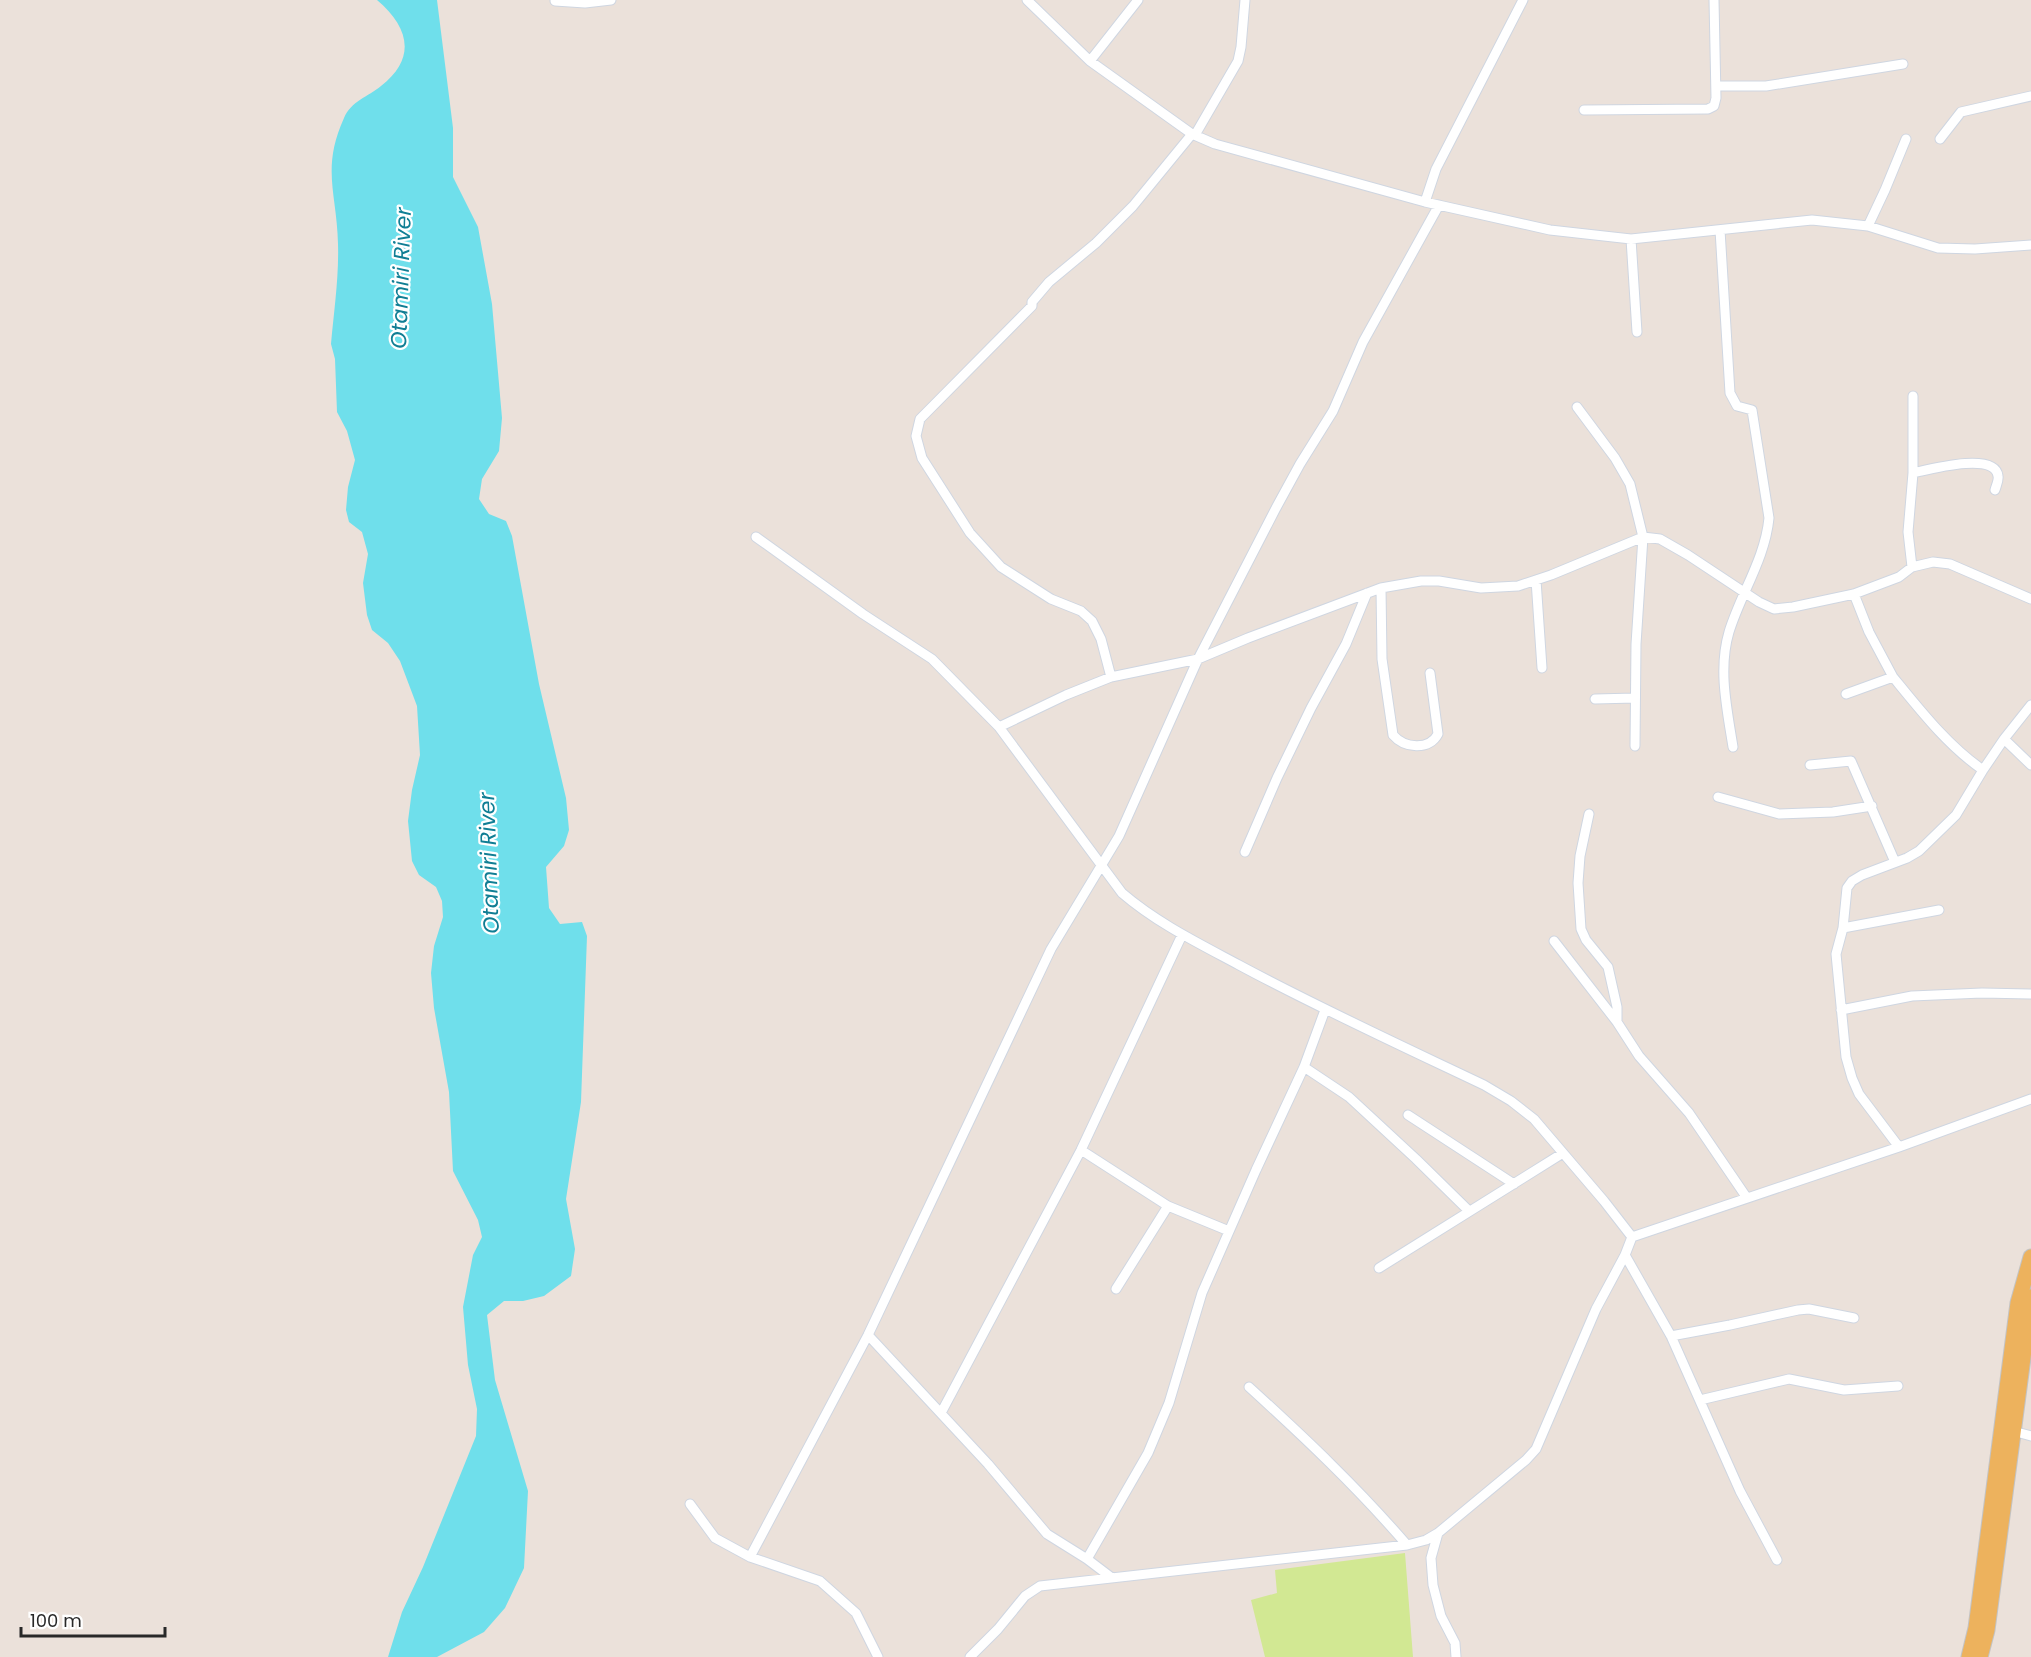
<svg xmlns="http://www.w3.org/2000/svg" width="2031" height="1657" viewBox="0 0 2031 1657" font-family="Poppins,sans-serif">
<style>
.pitch{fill:#d2e893}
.water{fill:#6fdfeb}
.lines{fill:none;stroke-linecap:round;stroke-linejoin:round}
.street-casing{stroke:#cfd6e1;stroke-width:11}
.primary-casing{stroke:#c3c3c3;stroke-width:17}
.street{stroke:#fff;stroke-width:9}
.primary{stroke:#edb25d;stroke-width:15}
.labels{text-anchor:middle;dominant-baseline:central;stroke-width:4.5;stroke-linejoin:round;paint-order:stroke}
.water-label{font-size:22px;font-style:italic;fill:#107e94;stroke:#fff}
</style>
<rect width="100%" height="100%" fill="#ebe1da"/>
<path class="pitch" d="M 1405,1553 L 1413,1657 L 1265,1657 L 1251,1600 L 1277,1593 L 1275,1570 Z"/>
<path class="water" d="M 377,0 L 437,0 L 453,128 L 453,177 L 478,227 L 492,304 L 502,418 L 499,451 L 482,479 L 479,499 L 489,514 L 506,521 L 512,536 L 539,684 L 566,798 L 569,830 L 564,846 L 546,867 L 549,908 L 560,924 L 582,922 L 587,936 L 581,1102 L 566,1199 L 575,1249 L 571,1276 L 544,1296 L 523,1301 L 504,1301 L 487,1315 L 495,1380 L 528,1491 L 524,1568 L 505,1608 L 484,1632 L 437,1657 L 388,1657 L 402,1612 L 423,1567 L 476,1436 L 477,1409 L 468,1365 L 463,1307 L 473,1255 L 482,1237 L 478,1220 L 453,1171 L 449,1092 L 434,1008 L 431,973 L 434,946 L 443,917 L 442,901 L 436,887 L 419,875 L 412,861 L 408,821 L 412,790 L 420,755 L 417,706 L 400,661 L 388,643 L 372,630 L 367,615 L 363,583 L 368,554 L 362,532 L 349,522 L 346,510 L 348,487 L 355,460 L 347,431 L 337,412 L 335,359 L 331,344 C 334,311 339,277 338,244 C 337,193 321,169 344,118 C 351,101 368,97 381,86 C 417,58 409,27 377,0 Z"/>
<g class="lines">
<defs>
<path id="street" d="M 1027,0 L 1090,61 L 1192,134 L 1215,144 L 1425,202 L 1550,230 L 1631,239 L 1812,220 L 1868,226 L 1938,248 L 1975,249 L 2031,245
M 555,1 L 585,3 L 611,0
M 1090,61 L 1138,0
M 1716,86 L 1766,86 L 1903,64
M 1584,110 L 1708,109 L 1714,106 L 1716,98 L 1714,0
M 1195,135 L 1238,61 L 1241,47 L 1245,0
M 1940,139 L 1961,112 L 2031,96
M 1425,202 L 1436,169 L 1523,0
M 1868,226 L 1885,190 L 1906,139
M 1720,230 L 1730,393 L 1737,406 L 1752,410 L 1769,518 C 1765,559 1741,593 1729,632 C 1718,669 1727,709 1733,747
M 1631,239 L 1637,332
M 1577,407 L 1615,458 L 1630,484 L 1643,537 L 1636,644 L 1635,746
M 1913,473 C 1927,470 1995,451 1998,476 C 1999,480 1996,486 1995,490
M 756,537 L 863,614 L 932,659 L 999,727 L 1122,893 C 1157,923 1198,943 1239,965 C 1319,1008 1402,1046 1484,1085 L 1511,1101 L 1534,1119 L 1604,1201 L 1632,1237
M 1912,567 L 1908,532 L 1913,473 L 1913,396
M 1536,580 L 1542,668
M 1381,588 L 1382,659 L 1393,735 C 1404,748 1429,751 1438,734 L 1430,673
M 1854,594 L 1869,632 L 1893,677
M 1111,677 L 1101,639 L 1092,621 L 1081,611 L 1051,599 L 1001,567 L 970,533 L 922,458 L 916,436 L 920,419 L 1032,306 L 1032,302 L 1049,282 L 1096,243 L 1133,206 L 1192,134
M 1846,694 L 1893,677 C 1920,710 1948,746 1983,770 L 2004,739 L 2031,705
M 1595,699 L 1635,698
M 999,727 L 1066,695 L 1111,677 L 1198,659 L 1248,638 L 1381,588 L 1421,581 L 1439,581 L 1481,588 L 1518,586 L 1551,575 L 1643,537 L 1660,539 L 1688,555 L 1759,602 L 1774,609 L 1793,607 L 1854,594 L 1899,577 L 1912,567 L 1933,562 L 1950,564 L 2031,599
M 2004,739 L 2031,765
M 1810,765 L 1851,761 L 1895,862
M 1718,797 L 1779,814 L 1833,812 L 1872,806
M 1589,814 L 1580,856 L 1578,883 L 1581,929 L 1586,940 L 1608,967 L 1617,1007 L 1617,1022
M 1245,852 L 1277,778 L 1311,708 L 1346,644 L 1367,593
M 1843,928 L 1939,910
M 1554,941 L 1617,1022 L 1639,1056 L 1689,1113 L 1747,1198
M 1841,1010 L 1912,996 L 1982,993 L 2030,994
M 1304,1067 L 1349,1097 L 1416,1159 L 1469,1211
M 1408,1115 L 1514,1184
M 1899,1147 L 1859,1094 L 1852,1078 L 1846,1057 L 1836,954 L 1843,928 L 1847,888 L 1852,881 L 1862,875 L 1907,858 L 1919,851 L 1956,815 L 1983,770
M 1081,1150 L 1168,1206 L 1229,1231
M 1625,1255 L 1671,1336 L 1740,1491 L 1777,1560
M 1379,1268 L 1563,1153
M 1116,1289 L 1168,1206
M 868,1335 L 988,1464 L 1047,1534 L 1087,1559 L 1112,1578
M 1671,1336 L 1730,1325 L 1798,1310 L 1809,1309 L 1854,1318
M 1249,1387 C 1305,1438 1357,1487 1407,1545
M 1700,1400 L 1789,1379 L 1844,1390 L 1898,1386
M 941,1413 L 1081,1150 L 1182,935
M 2013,1431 L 2031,1436
M 690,1504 L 715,1538 L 750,1557 L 820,1581 L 856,1613 L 878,1657
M 1438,1533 L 1431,1558 L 1433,1585 L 1441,1616 L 1455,1643 L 1456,1657
M 750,1557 L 868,1335 L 1051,949 L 1119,836 L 1198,659 L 1276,508 L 1300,464 L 1333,411 L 1363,342 L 1439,205
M 1087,1559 L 1148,1453 L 1169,1403 L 1202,1293 L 1256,1170 L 1304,1067 L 1325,1010
M 970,1657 L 998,1629 L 1025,1596 L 1040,1586 L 1407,1545 L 1426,1540 L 1438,1533 L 1526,1460 L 1536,1449 L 1596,1309 L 1625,1255 L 1632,1237 L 1899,1147 L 2031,1099"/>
<path id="primary" d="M 1969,1657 L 1976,1628 L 2018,1303 L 2031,1257
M 1980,1657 L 1987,1630 L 2031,1297"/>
</defs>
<use href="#street" class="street-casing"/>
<use href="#primary" class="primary-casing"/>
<use href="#street" class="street"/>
<use href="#primary" class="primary"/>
</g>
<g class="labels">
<g class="water-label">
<text transform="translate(401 278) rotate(-88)">Otamiri River</text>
<text transform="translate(489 863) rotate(-92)">Otamiri River</text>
</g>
</g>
<path d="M21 1627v9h144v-9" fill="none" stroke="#282828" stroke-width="3"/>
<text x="30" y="1627" font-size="18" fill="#282828" stroke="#ffffff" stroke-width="4.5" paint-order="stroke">100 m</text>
</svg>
